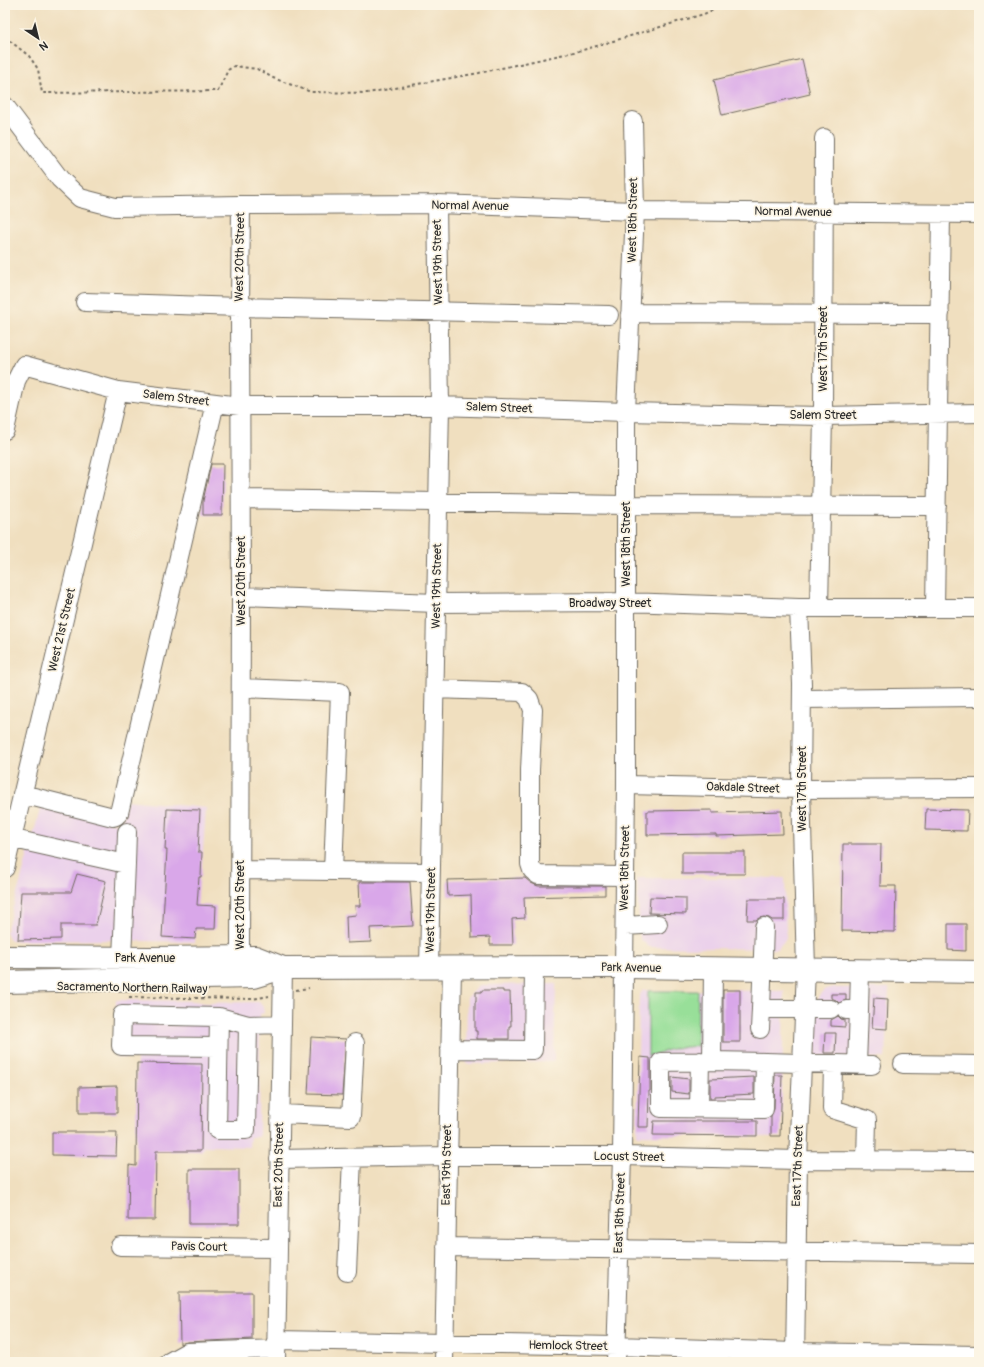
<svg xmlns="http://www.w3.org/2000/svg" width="984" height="1367" viewBox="0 0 984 1367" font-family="Pangolin,sans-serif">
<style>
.built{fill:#ebd1eb}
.green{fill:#98df99;stroke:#628562}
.building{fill:#d9a7e9}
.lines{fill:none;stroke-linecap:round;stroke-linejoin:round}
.minor-casing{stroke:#706a5f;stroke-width:20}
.major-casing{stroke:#706a5f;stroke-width:24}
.path{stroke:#706a5f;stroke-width:2;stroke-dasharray:3 3;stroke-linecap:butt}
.minor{stroke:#fff;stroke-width:18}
.major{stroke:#fff;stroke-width:22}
.labels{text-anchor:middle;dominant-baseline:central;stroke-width:3.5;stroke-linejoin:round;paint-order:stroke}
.street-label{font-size:12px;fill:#2b2b2b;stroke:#fcf5e5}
</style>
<rect width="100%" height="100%" fill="#fcf5e5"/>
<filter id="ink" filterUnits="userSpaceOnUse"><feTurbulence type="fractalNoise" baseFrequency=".025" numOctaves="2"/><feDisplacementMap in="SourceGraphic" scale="8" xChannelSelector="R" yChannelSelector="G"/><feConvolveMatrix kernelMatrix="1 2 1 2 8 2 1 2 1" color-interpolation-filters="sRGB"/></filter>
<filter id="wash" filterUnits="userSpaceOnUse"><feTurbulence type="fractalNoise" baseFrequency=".012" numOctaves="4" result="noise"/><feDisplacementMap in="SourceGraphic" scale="16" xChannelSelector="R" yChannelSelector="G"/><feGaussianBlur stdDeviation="0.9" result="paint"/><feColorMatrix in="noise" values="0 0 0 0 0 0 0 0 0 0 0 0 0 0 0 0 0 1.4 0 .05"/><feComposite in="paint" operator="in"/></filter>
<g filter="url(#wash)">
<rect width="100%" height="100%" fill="#f0dfbf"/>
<path class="built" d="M 127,800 L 206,808 L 201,877 L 199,877 L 195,942 L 102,940 L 11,941 L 6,932 L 21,880 L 41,806 L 121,825 Z
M 637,878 L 785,878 L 786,939 L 777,949 L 649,947 L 640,939 Z
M 556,984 L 554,1062 L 466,1064 L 467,998 L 480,985 Z
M 830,988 L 889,988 L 885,1058 L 816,1056 L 816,1003 L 819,995 L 824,990 Z
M 643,990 L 784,991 L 781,1137 L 637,1135 L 639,997 Z
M 116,1000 L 194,1001 L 205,1003 L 259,1002 L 263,1007 L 264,1013 L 260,1014 L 259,1137 L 250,1137 L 249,1147 L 206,1146 L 201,1151 L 136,1150 L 137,1058 L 116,1058 Z"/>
<path class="green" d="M 648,991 L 698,991 L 697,1046 L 675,1048 L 648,1056 Z"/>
<g id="blocks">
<path class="building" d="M 802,59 L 810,94 L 722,115 L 714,80 Z
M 211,464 L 223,464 L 222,515 L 203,515 L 203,501 Z
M 167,809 L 200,810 L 198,852 L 202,852 L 201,877 L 199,877 L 197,905 L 216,906 L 215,929 L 196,929 L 195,939 L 162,937 L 167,850 L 165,850 Z
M 926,809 L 968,810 L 967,831 L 925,830 Z
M 712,810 L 712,813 L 782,811 L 783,834 L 716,836 L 716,834 L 647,835 L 647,811 Z
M 843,844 L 881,844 L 880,886 L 896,886 L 895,932 L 842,931 Z
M 682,852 L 745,852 L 745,874 L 682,874 Z
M 77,874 L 106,881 L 96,925 L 61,925 L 61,939 L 18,940 L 21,892 L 71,892 Z
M 525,878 L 531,883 L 538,886 L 605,886 L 605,895 L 524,897 L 525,918 L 512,919 L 513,945 L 490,945 L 490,937 L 472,938 L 471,895 L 448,896 L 447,880 Z
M 359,882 L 410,882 L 413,926 L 370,928 L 371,942 L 347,943 L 346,916 L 356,915 L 355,906 L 360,906 Z
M 650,897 L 686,898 L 686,914 L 649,913 Z
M 748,899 L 784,899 L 784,920 L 772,920 L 769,918 L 764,917 L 759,918 L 756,920 L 747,920 Z
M 948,924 L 966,924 L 966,951 L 948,950 Z
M 482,990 L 503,990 L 503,992 L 510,992 L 511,1026 L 509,1026 L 509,1039 L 477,1039 L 477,1031 L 475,1031 L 475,1002 L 476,1002 L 476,992 L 482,992 Z
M 723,990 L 740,990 L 740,1042 L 723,1042 Z
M 831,994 L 846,994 L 846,1000 L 839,1003 L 836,1000 L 831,998 Z
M 874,998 L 888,999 L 887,1029 L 872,1028 Z
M 838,1016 L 841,1019 L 845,1020 L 845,1027 L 831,1026 L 831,1020 Z
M 825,1033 L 836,1033 L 835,1053 L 824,1053 Z
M 311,1037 L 346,1039 L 342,1095 L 308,1094 Z
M 640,1057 L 650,1058 L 650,1091 L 649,1091 L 648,1127 L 638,1127 Z
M 137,1063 L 202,1064 L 201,1151 L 156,1151 L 155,1220 L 128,1220 L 129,1165 L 136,1166 Z
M 775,1075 L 782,1075 L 780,1136 L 771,1136 L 771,1116 L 774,1109 Z
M 672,1077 L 689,1079 L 689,1094 L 672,1092 Z
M 754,1077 L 754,1094 L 715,1096 L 715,1098 L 710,1098 L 710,1079 Z
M 117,1086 L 117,1113 L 79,1113 L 79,1087 Z
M 654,1121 L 757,1121 L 757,1136 L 653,1135 Z
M 52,1132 L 117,1132 L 116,1156 L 52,1155 Z
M 189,1169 L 239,1169 L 239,1224 L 189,1224 Z
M 179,1292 L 252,1292 L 252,1339 L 187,1342 L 180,1344 Z"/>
</g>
</g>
<g filter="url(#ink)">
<use href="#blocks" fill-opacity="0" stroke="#706a5f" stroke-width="1"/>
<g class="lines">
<defs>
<path id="minor" d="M 5,106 L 60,179 L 80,198 L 115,207 L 241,205 L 437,204 L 635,211 L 979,214
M 85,302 L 240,307 L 609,315
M 630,313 L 940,314
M 5,430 L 16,381 L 24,365 L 118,391 L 240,406 L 440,406 L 626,412 L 823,416 L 979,413
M 241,499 L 626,505 L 937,506
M 241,596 L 437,603 L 626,602 L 799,608 L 979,608
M 819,607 L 823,416 L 824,138
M 935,608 L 941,214
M 241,688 L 340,692 L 333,871 L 431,872
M 435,689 L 522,692 L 529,699 L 533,710 L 530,770 L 530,864 L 532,870 L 538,875 L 625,876
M 802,699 L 979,697
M 626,785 L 801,789 L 979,788
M 22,794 L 113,817 L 116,816 L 119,813 L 215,403
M 5,837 L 126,864 L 122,958
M 126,864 L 127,832
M 5,868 L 118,391
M 240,870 L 333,871
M 625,926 L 658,924
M 764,927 L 761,1009 L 831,1009
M 240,957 L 241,596 L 240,307 L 241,205
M 429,968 L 440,406 L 437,204
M 713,969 L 712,1061 L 661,1062 L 661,1108 L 764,1109 L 765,1062 L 872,1065
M 846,1010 L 859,1010 L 860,970
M 248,1025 L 246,1130 L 217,1130 L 219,1017 L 248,1025 L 282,1024
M 760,1029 L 761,1009
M 218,1047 L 121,1046 L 122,1015 L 219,1017
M 450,1049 L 533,1050 L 534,968
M 712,1061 L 765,1062
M 833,1064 L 832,1109 L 867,1120 L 866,1160
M 857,1064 L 859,1010
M 903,1064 L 979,1065
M 699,1108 L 700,1061
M 280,1114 L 351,1117 L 355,1043
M 279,1159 L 447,1156 L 622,1156 L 798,1160 L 979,1161
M 120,1246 L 278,1248
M 446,1247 L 979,1254
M 347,1272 L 352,1158
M 276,1340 L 616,1346 L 795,1352 L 979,1355
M 169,1362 L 187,1352 L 276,1349
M 276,1362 L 283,968
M 444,1362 L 452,968
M 616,1362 L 622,1156 L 626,785 L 626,412 L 635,211 L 633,121
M 795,1362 L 798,1160 L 806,969 L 801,789 L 802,684 L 799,608"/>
<path id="major" d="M 5,957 L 150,958 L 255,957 L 283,968
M 5,982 L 253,977 L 283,968 L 624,967 L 979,972"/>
</defs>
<use href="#minor" class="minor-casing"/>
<use href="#major" class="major-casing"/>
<path class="path" d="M 5,37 L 29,56 L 38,69 L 42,93 L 218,91 L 228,70 L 234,66 L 257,69 L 273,78 L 311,92 L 367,93 L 479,73 L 583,50 L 704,14 L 723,5
M 296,990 L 309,988
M 129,997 L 252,999 L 269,996"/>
<use href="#minor" class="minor"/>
<use href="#major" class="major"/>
</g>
</g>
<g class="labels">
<g class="street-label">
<text transform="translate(470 206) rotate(1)">Normal Avenue</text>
<text transform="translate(793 212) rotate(1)">Normal Avenue</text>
<text transform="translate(633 220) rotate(-89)">West 18th Street</text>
<text transform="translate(240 257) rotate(-89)">West 20th Street</text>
<text transform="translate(438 262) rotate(-91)">West 19th Street</text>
<text transform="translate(823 349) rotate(-90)">West 17th Street</text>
<text transform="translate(176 398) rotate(7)">Salem Street</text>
<text transform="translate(499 408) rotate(2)">Salem Street</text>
<text x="823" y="415">Salem Street</text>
<text transform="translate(626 544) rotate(-90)">West 18th Street</text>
<text transform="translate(241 581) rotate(-90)">West 20th Street</text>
<text transform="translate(437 586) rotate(-89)">West 19th Street</text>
<text x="610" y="603">Broadway Street</text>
<text transform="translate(62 630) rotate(-77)">West 21st Street</text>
<text transform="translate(743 788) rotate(2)">Oakdale Street</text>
<text transform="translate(802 789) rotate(-90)">West 17th Street</text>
<text transform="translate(625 868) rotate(-89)">West 18th Street</text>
<text transform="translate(240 905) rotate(-90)">West 20th Street</text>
<text transform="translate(431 910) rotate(-89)">West 19th Street</text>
<text x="145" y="958">Park Avenue</text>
<text transform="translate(631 968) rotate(1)">Park Avenue</text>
<text transform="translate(132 988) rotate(1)">Sacramento Northern Railway</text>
<text transform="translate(629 1157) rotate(1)">Locust Street</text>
<text transform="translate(279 1165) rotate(-89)">East 20th Street</text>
<text transform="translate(447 1165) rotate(-89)">East 19th Street</text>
<text transform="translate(798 1166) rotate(-88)">East 17th Street</text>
<text transform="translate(620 1213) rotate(-88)">East 18th Street</text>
<text transform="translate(199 1247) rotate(1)">Pavis Court</text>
<text transform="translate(568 1346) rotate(1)">Hemlock Street</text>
</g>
</g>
<rect width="984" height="1367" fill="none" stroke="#fcf5e5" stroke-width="20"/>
<g transform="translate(38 38) rotate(145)" stroke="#fcf5e5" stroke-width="3" paint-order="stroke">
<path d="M0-3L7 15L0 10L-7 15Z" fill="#2b2b2b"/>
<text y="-6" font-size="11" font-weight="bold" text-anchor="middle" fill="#2b2b2b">N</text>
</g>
</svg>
